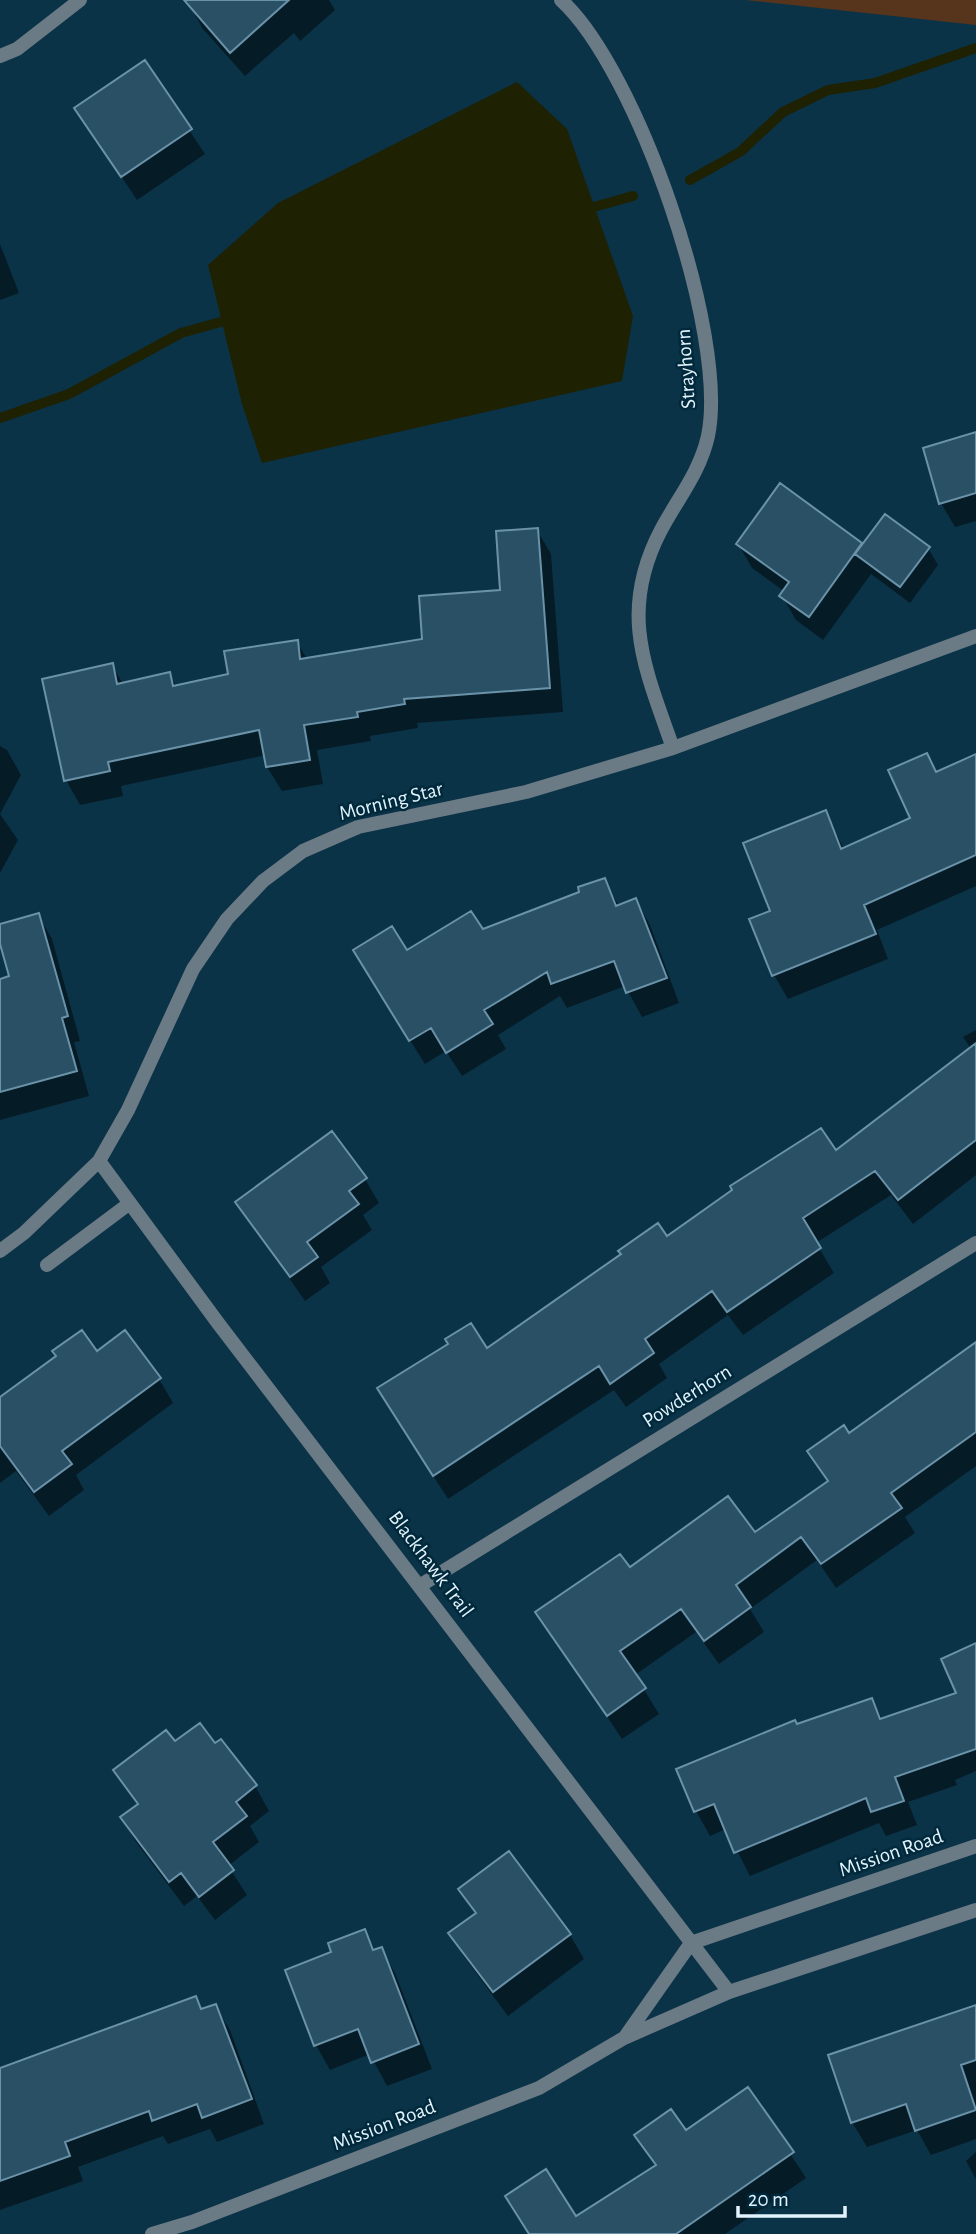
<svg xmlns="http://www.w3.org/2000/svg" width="976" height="2234" viewBox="0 0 976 2234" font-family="'Alegreya Sans',sans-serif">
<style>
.green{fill:#57341c}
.water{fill:#1e2102}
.shadow{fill:#0007}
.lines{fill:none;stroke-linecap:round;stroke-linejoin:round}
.stream{stroke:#1e2102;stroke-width:10}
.building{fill:#2a5065;stroke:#6a92a9;stroke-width:2}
.street{stroke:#6b7b85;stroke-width:14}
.labels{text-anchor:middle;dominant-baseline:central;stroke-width:5;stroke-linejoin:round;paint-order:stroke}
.street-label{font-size:21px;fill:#e2f3fd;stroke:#00293c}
</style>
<rect width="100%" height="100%" fill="#0b3347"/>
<path class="green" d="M 745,0 L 976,0 L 976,25 Z"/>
<path class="water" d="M 517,82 L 567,129 L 633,316 L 622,381 L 262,463 L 242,404 L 208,265 L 278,203 Z"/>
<path class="shadow" d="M 194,0 L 329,0 L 335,10 L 300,41 L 294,33 L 245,76 L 203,29 L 189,4 Z
M 144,62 L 205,154 L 137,200 L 76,108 Z
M 0,244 L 19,293 L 0,300 Z
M 976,434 L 976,521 L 955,527 L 941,503 Z
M 537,530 L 551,554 L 563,712 L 417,723 L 418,728 L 370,736 L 371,741 L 317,750 L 323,784 L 282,791 L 267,767 L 266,755 L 121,786 L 123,796 L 80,805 L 66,780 L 112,665 L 123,684 L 169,674 L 177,687 L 230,675 L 297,642 L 307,659 L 424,640 L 502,591 Z
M 738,544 L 928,548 L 938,565 L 910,603 L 871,574 L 823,640 L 796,620 L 782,596 L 785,592 L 752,568 Z
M 0,746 L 7,750 L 21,775 L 0,814 L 18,840 L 0,873 Z
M 926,755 L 937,773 L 976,756 L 976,886 L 877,930 L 888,959 L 788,999 L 774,975 L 772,912 L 825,812 L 844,849 L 913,819 Z
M 604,880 L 619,906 L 636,900 L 650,925 L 679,1003 L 642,1017 L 625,986 L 567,1008 L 560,996 L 498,1035 L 506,1049 L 462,1076 L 446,1051 L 425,1064 L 369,975 L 406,952 L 482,931 L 582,893 Z
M 38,915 L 52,939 L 80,1041 L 74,1042 L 89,1096 L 0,1120 L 0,980 L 11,977 L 0,938 L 0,925 Z
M 976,1030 L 976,1175 L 913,1224 L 891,1195 L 816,1243 L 834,1273 L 743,1335 L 728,1315 L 659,1364 L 667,1378 L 626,1407 L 614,1390 L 448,1499 L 393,1413 L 667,1238 L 836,1153 L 971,1049 L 963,1037 Z
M 365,1179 L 379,1203 L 363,1215 L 372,1230 L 321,1267 L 330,1283 L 305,1301 L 237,1203 Z
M 976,1345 L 976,1466 L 905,1517 L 915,1533 L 836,1588 L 817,1560 L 750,1609 L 764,1632 L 719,1664 L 696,1632 L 635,1675 L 659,1714 L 622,1739 L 538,1613 L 629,1570 L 754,1535 L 828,1483 L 809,1452 L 849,1435 Z
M 96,1354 L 159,1379 L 173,1403 L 76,1475 L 84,1490 L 49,1516 L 16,1471 L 0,1483 L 0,1399 Z
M 976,1645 L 976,1771 L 955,1780 L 957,1785 L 908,1802 L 917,1825 L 886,1836 L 879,1823 L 750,1876 L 726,1829 L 710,1836 L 696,1811 L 796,1726 L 871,1700 L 883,1720 L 958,1694 Z
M 174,1744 L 215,1745 L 255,1786 L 269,1811 L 250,1826 L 259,1842 L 228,1866 L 247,1895 L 215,1920 L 197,1896 L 184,1906 L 136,1842 L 122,1818 L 138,1806 L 115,1771 Z
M 461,1889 L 570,1935 L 584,1959 L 508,2016 L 465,1958 L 450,1934 L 476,1915 Z
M 364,1931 L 376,1951 L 381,1949 L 395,1973 L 432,2069 L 387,2086 L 370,2054 L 330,2070 L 316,2045 L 334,1953 Z
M 195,1998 L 202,2011 L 215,2006 L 230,2030 L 264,2124 L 217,2142 L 210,2129 L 168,2144 L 163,2136 L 78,2167 L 83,2181 L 0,2210 L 0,2070 Z
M 976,2007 L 976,2139 L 931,2155 L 917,2130 L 867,2147 L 852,2122 Z
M 748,2089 L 806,2178 L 725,2234 L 529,2234 L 575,2219 L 656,2167 L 636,2135 L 686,2133 Z
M 976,2152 L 976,2179 L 966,2161 Z"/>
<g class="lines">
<path class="stream" d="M 690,180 L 740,152 L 783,112 L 828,90 L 875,83 L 976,48
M 583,210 L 633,196
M 0,418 L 69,394 L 181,333 L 235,318"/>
</g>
<path class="building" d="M 184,0 L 289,0 L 230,53 Z
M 145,60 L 192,129 L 121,177 L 74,108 Z
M 976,432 L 976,493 L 939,504 L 923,448 Z
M 780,483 L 862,543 L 809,617 L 779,596 L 789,582 L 736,544 Z
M 885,514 L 930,547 L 900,587 L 855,554 Z
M 538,528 L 550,688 L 404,699 L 405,704 L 357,712 L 358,717 L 304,725 L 310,760 L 266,767 L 259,730 L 108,762 L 110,771 L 64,781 L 42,679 L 113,663 L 117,684 L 170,672 L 173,686 L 228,674 L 224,651 L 298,640 L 300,659 L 422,639 L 419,596 L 500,590 L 496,531 Z
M 927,753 L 936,772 L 976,754 L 976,855 L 864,905 L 876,934 L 772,976 L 749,919 L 770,911 L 743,843 L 826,810 L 841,849 L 910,818 L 888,770 Z
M 605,878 L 616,906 L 636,898 L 667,978 L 626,993 L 614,961 L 551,984 L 547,972 L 484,1010 L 493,1024 L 446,1053 L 431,1028 L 409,1041 L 353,950 L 392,926 L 407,950 L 471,911 L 483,929 L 579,892 L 578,887 Z
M 39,913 L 68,1016 L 62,1018 L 77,1071 L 0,1092 L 0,979 L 9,976 L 0,944 L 0,924 Z
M 976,1043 L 976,1140 L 898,1200 L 875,1171 L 803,1218 L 821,1248 L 727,1312 L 712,1291 L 645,1339 L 654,1353 L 610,1384 L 599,1366 L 433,1476 L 377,1388 L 448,1344 L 445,1339 L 471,1323 L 487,1348 L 621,1254 L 618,1251 L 658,1223 L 667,1236 L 732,1190 L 730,1186 L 821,1128 L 836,1150 Z
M 332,1131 L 367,1178 L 349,1191 L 359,1204 L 307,1242 L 318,1257 L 290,1277 L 235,1202 Z
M 82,1330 L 97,1351 L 125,1330 L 161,1378 L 62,1451 L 72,1464 L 34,1492 L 0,1446 L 0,1397 L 56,1356 L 52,1351 Z
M 976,1342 L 976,1432 L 891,1493 L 902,1508 L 821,1564 L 801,1537 L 736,1585 L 751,1607 L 704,1641 L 681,1609 L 620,1651 L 646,1688 L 607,1716 L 535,1612 L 620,1554 L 630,1567 L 728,1496 L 755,1532 L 828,1481 L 807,1451 L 844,1425 L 849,1433 Z
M 976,1643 L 976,1749 L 895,1777 L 904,1801 L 871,1812 L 866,1798 L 734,1853 L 714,1804 L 694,1812 L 676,1769 L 795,1720 L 797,1724 L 872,1698 L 880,1719 L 956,1693 L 941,1659 Z
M 200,1723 L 215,1743 L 221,1739 L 257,1785 L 236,1802 L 247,1816 L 213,1842 L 234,1870 L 199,1897 L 181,1873 L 169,1882 L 120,1817 L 138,1804 L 113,1770 L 166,1730 L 175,1741 Z
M 509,1851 L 571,1934 L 493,1992 L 448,1933 L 476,1913 L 458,1889 Z
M 365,1929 L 373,1950 L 382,1947 L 419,2044 L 371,2063 L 358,2029 L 314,2046 L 285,1970 L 331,1952 L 328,1943 Z
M 196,1996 L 201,2009 L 216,2004 L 252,2099 L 202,2118 L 197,2104 L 152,2121 L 149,2111 L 65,2142 L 70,2156 L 0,2181 L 0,2068 Z
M 976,2005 L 976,2060 L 961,2065 L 976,2110 L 915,2131 L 906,2104 L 851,2123 L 828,2055 Z
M 748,2087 L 794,2152 L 676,2234 L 529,2234 L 505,2196 L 546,2169 L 576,2216 L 656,2165 L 634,2135 L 671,2109 L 686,2130 Z"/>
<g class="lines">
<path class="street" d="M 561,0 C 637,69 729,335 708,436 C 700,472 678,498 661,530 C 618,612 645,668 673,748
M 0,56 L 17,49 L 80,0
M 99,1161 L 218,1323 L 729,1992
M 0,1251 L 24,1233 L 99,1161 L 128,1110 L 193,969 L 227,919 L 263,881 L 303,851 L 358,827 L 526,792 L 673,748 L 976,636
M 47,1265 L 130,1203
M 421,1585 L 976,1243
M 625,2037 L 691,1943 L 976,1846
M 152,2234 L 192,2222 L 539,2088 L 624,2038 L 729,1992 L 976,1910"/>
</g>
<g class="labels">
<g class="street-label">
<text transform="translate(686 369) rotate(-94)">Strayhorn</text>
<text transform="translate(391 801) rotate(-14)">Morning Star</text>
<text transform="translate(687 1396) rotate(-32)">Powderhorn</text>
<text transform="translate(431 1564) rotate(53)">Blackhawk Trail</text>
<text transform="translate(891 1853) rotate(-19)">Mission Road</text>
<text transform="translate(384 2125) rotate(-21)">Mission Road</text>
</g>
</g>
<path d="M738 2206v10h107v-10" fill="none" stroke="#e2f3fd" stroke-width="3.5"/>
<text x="748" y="2206" font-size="21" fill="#e2f3fd" stroke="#00293c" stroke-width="5" paint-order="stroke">20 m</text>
</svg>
